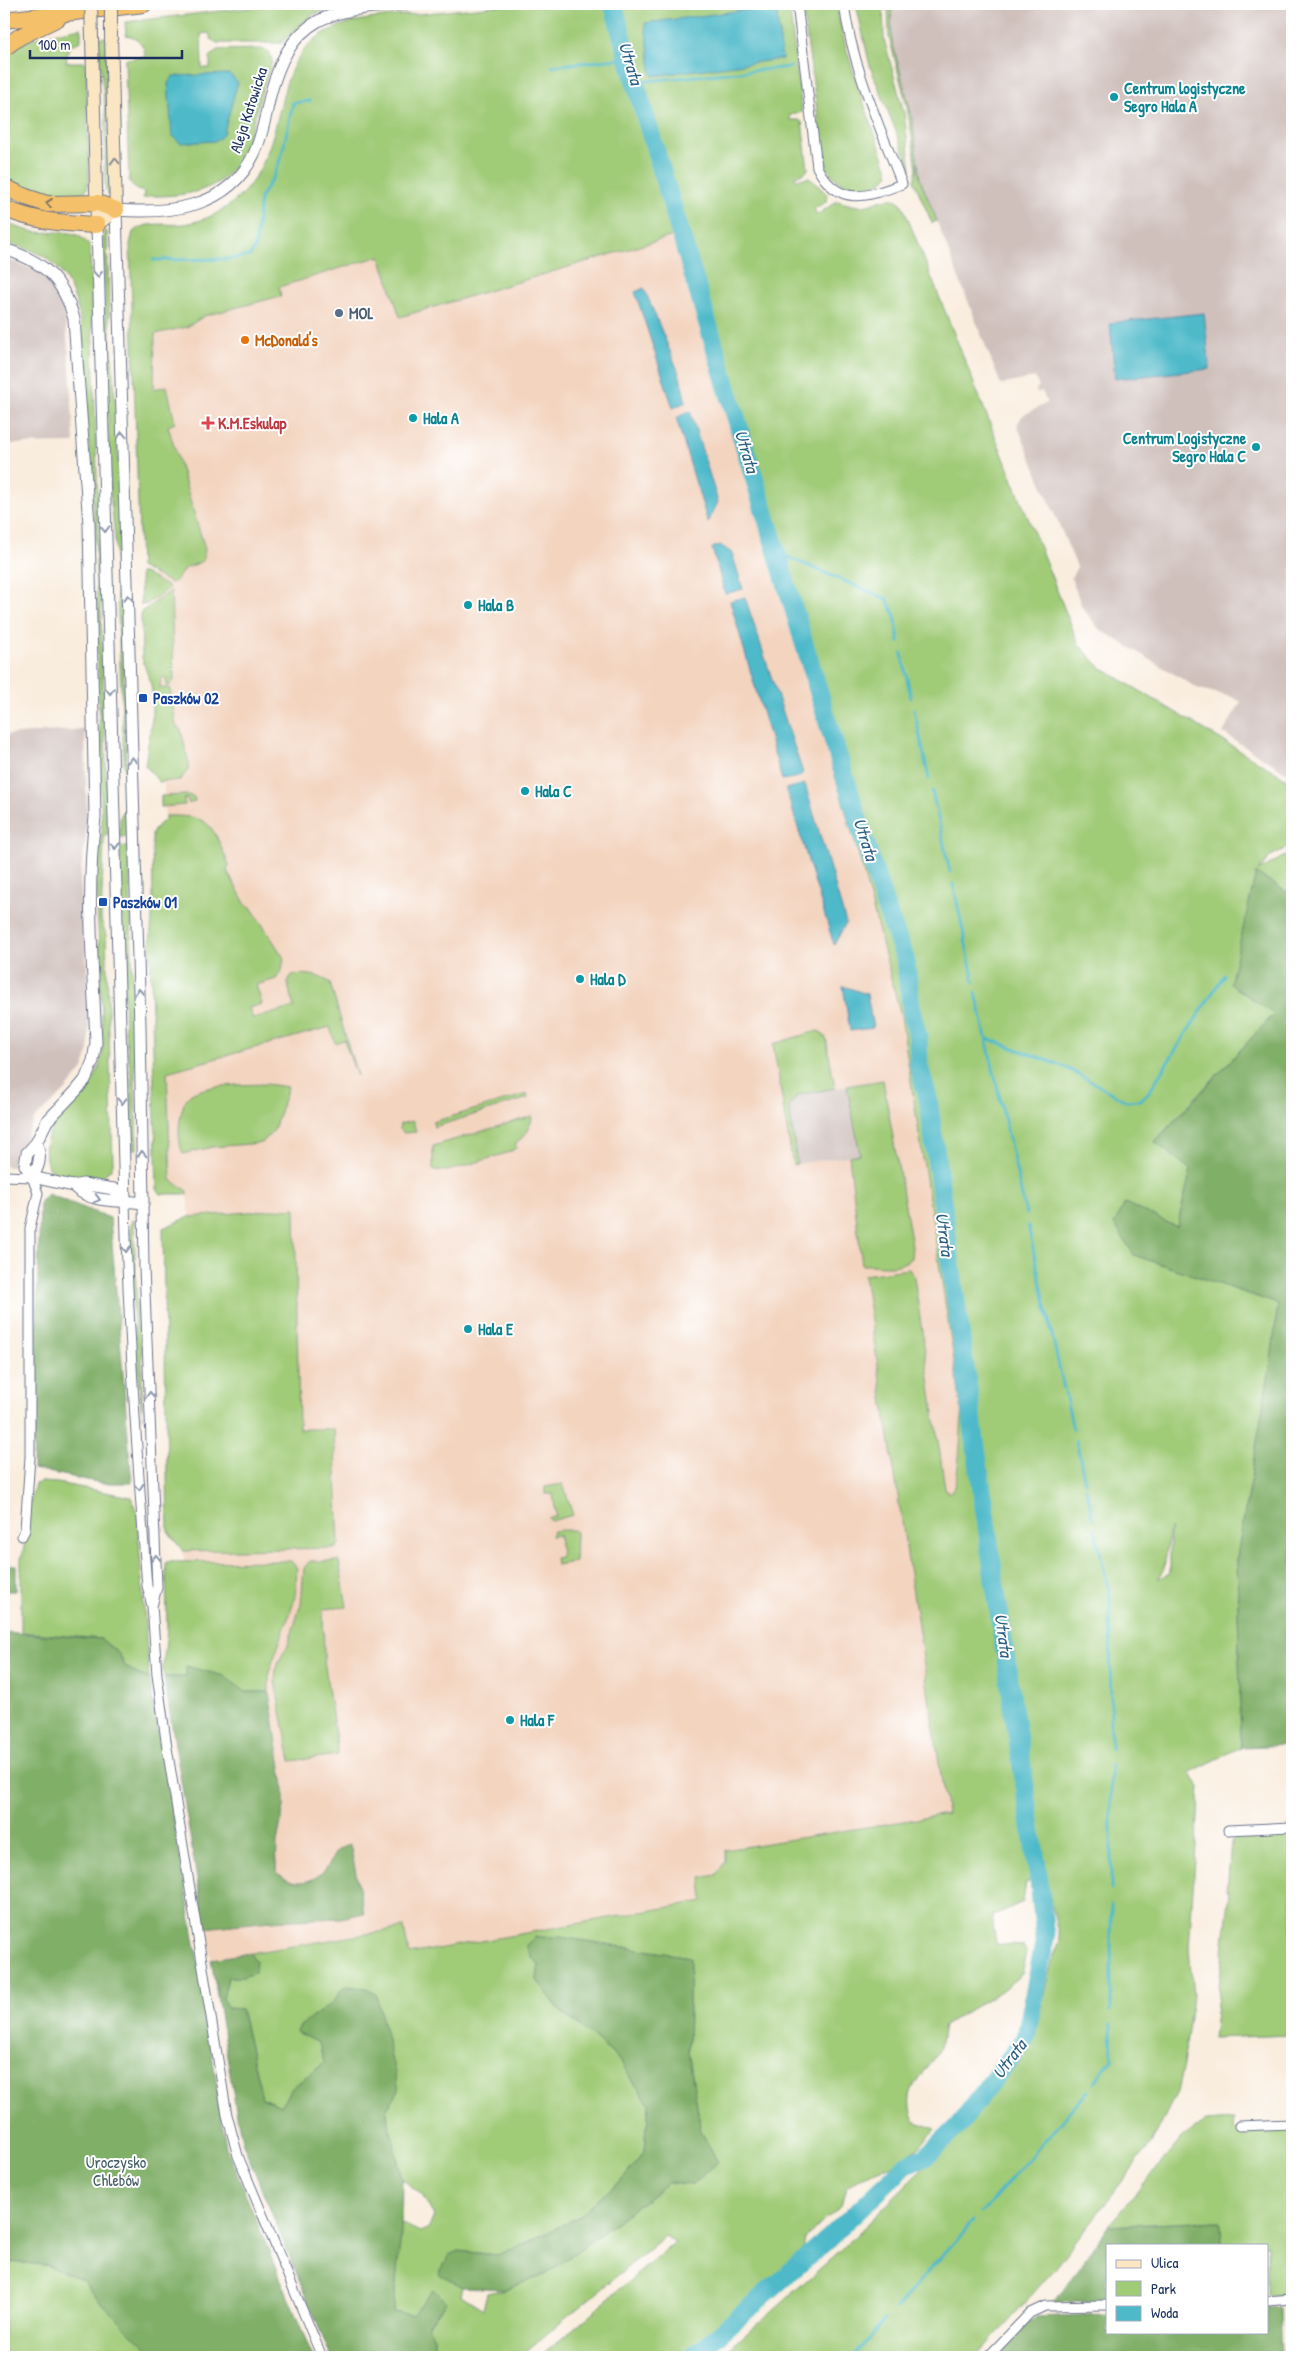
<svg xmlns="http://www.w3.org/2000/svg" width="1296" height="2361" viewBox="0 0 1296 2361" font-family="'Patrick Hand',sans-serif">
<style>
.built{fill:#f3d4bf}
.industrial{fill:#cfc0bb}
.green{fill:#a0cb77;stroke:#5e7d6a;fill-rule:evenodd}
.forest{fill:#80af68;stroke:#4e6f63}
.water{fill:#4db9c9;stroke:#347494}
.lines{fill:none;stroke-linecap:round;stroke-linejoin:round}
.stream{stroke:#4db9c9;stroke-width:3}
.river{stroke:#4db9c9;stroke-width:19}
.minor-casing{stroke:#69728b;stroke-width:11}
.tertiary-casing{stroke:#69728b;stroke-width:13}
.secondary-casing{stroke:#69728b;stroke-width:14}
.motorway-casing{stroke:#69728b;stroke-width:18}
.minor{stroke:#fff;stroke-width:9}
.tertiary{stroke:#fff;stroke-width:11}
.secondary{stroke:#fbe6c3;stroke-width:12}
.motorway{stroke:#f4c16a;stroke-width:16}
.secondary-bridge-casing{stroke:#69728b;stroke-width:14;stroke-linecap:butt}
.secondary-bridge{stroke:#fbe6c3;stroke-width:12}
.oneway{stroke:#8b8a90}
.oneway2{stroke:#7d7163}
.oneway3{stroke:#8d97ae}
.culture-dot{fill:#0f9aa8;stroke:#fff;stroke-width:2}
.service-dot{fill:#5c6f8a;stroke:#fff;stroke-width:2}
.food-dot{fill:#e8710a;stroke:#fff;stroke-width:2}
.health-dot{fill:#e0444e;stroke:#fff;stroke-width:2}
.transit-dot{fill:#1a4fb4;stroke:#fff;stroke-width:2}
.labels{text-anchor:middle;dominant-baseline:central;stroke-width:4;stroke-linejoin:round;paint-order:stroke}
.culture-label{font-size:16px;font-weight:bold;fill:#0d838f;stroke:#fff;text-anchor:start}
.street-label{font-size:16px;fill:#1b2f5e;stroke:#fff}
.service-label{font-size:16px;font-weight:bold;fill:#4e5e75;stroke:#fff;text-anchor:start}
.food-label{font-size:16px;font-weight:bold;fill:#c56008;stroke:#fff;text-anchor:start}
.health-label{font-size:16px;font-weight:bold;fill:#be3a42;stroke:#fff;text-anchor:start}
.transit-label{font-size:16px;font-weight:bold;fill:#164399;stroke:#fff;text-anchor:start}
.park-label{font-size:16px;fill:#435e66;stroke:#fff}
.water-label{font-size:18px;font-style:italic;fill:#2c5f83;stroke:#fff}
</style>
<rect width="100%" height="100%" fill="#fff"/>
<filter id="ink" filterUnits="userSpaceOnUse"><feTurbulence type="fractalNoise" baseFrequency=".02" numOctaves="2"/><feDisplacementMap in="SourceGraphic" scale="10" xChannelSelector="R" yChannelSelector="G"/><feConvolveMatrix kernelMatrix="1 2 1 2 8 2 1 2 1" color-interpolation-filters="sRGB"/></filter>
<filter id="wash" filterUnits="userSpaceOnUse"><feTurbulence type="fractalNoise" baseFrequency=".0096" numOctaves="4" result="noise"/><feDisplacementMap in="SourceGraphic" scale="20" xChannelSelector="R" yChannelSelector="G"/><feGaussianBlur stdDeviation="1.12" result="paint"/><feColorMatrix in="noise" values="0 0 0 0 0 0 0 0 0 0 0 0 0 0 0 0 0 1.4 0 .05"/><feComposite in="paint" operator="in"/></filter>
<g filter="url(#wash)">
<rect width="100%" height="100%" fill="#f9edde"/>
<path class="built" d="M 673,235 L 859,856 L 901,1016 L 978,1513 L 1020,1846 L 409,1954 L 403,1928 L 211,1959 L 164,1677 L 186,1677 L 184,1556 L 183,1551 L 168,1531 L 180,1444 L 163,1228 L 189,1217 L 188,1191 L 171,1180 L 167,1072 L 165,817 L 160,688 L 152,643 L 155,334 L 187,327 L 204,316 L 280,296 L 278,287 L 381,256 L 401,317 Z"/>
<path class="industrial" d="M 891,4 L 1292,4 L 1292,776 L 1223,733 L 1241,702 L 1232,697 L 1199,689 L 1099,629 L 1082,607 L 1071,578 L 1077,567 L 1017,425 L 1022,416 L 1047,403 L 1042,391 L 1037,393 L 1036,389 L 1039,387 L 1035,377 L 1001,385 L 920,179 L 912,117 L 892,40 Z
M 4,258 L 36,270 L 55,290 L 65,317 L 71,380 L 74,443 L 4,444 Z
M 85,729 L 87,826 L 80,876 L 87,966 L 89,1049 L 83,1069 L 64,1092 L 34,1119 L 23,1144 L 19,1162 L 11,1167 L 4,1166 L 4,735 Z
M 847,1086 L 860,1154 L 797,1164 L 789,1106 L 798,1095 Z"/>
<path class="green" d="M 281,4 L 342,4 L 312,15 L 281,43 L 217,43 L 211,39 L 209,33 L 201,34 L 202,68 L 210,68 L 210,57 L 217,50 L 262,49 L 270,53 L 272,62 C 242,136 257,197 153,196 C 148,196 149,198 143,198 L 144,192 L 137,190 L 129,181 L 125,59 L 145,57 C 145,45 138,37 126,35 L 125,22 Z
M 514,4 L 789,4 L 802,112 L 790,115 L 790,120 L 799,120 L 802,122 L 808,169 L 805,173 L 795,176 L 796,180 L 809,177 L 827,194 L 826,202 L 814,209 L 817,215 L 837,201 C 845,203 853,206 861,206 C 875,206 890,191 902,204 L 1079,645 L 1100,667 L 1292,782 L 1292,845 L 1271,856 L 1258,871 L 1292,852 L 1292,895 L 1256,874 L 1274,1014 L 1155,1141 L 1191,1170 L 1177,1227 L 1125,1203 L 1134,1255 L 1278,1304 L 1271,1361 L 1237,1557 L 1241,1747 L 1189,1773 L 1200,1787 L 1189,1948 L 1193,1996 L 1183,2065 L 1177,2092 L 1151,2144 L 1054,2270 L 976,2357 L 720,2357 L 842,2249 L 918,2174 L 1004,2076 L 1019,2063 L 1037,2024 L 1052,1960 L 1060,1941 L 1046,1881 L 1026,1882 L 1023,1902 L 992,1916 L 996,1944 L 1023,1946 L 1027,1953 L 1022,1974 L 1001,1991 L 944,2025 C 942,2033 942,2045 938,2052 C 923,2075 900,2090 914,2121 L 935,2129 L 918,2149 L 890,2166 L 863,2176 L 846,2188 L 841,2205 L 805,2239 L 803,2251 L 679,2357 L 540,2357 L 675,2242 L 665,2236 L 519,2357 L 433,2357 L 434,2338 L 428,2326 L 446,2302 L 412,2315 L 393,2312 L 401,2223 L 420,2232 L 429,2228 L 434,2216 L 422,2195 L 402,2179 L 386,2111 L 345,1986 L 331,2004 L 300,2026 L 298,2032 L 319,2043 L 324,2062 L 291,2089 L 280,2106 L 262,2098 L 241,2009 L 226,2008 L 223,1999 L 228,1977 L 243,1977 L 256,1961 L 250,1953 L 404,1928 L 409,1954 L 703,1901 L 701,1878 L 716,1875 L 725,1862 L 725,1850 L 947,1814 L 864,1275 L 909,1269 L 914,1277 L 945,1488 L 946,1492 C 950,1492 951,1493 953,1489 C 959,1481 961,1427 962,1413 L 901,1016 L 859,856 L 673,236 L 400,317 L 380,256 L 279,287 L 281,296 L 204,316 L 187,327 L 155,334 L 154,389 L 167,386 L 175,423 L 168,426 L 205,549 L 203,561 L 184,569 L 176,581 L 171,583 L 140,567 L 130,244 L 133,232 C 145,220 169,226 184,224 C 206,221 226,210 241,195 C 268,168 275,128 284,92 C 289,72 298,53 314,40 C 344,16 391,17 427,13 C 456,10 485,7 514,4 ZM 1170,1528 L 1170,1573 L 1157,1579 L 1164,1569 ZM 560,1937 L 690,1957 L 688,2051 L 701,2131 L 692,2185 L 668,2183 L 545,2275 L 505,2289 L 487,2293 L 483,2309 L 461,2295 L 463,2287 L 459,2251 L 497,2255 L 527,2243 L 576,2218 L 624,2178 L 645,2151 L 649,2104 L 618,2059 L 590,2034 L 562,2013 L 537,1980 L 539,1963 Z
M 802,4 L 836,4 C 847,63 869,116 889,173 C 879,194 845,191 832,175 C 828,171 826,166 824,161 Z
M 856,4 L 883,4 L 884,39 L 904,113 L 911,169 L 870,66 Z
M 888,4 L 891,4 L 892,40 L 912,117 L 920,179 L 937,221 L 932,223 L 914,181 L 917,169 L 907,106 L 889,37 Z
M 81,28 L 81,41 L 69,46 L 66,62 L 86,62 L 89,179 L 87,189 L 79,196 L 53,199 L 4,180 L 4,55 C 24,37 55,33 81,28 Z
M 106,37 L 109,195 L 108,196 C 100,178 107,130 105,107 C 103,84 99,62 99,38 Z
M 4,222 C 12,225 21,229 30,231 C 52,236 76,224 90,247 L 108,835 L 104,835 L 101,919 L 106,935 L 113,1164 L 110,1170 L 97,1181 C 81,1180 61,1179 48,1168 C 36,1128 68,1114 89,1087 C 98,1075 102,1059 103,1044 L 96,876 L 98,851 L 102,832 L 95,533 L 80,319 C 75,293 63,264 37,253 C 27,248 15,246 4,242 Z
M 107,231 L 110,337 L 117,419 L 127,784 L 125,786 L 115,537 L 110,493 L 103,240 L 104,232 Z
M 140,573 L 144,573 L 170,588 L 147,604 L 141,605 Z
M 171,591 L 174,680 L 170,685 L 167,686 L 166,678 L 161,678 L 160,688 L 170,688 L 176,726 L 181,730 L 189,764 L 188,770 L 180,780 L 159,782 L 145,765 L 152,718 L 152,692 L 151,685 L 142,658 L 141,612 Z
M 187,795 L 194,797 L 195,801 L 189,804 L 187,798 L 184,799 L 185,805 L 161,807 L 161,796 Z
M 127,809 L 128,837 L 120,837 L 120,818 L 123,810 Z
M 165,816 C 214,815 211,825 229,865 L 227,871 L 246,905 L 251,907 L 284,958 L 282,970 L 276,979 L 256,985 L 262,1004 L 249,1008 L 253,1019 L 294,1007 L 287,982 L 292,975 C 304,973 321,975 330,983 L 357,1076 L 344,1040 L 335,1043 L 330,1027 L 167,1072 L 171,1180 L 188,1191 L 188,1194 L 161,1194 L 157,1189 L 150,944 L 153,904 L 152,834 L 156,827 L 165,820 Z
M 120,846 L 129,847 L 137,1149 L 133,1149 L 131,1078 L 125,1031 Z
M 817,1031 L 821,1032 L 826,1038 L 835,1088 L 798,1095 L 789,1106 L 797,1164 L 793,1165 L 773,1044 Z
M 883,1080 L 912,1246 L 911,1258 C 897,1271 879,1264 862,1265 L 849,1156 L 860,1154 L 847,1086 Z
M 266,1084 L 288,1087 L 274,1130 L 262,1143 L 212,1147 L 183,1154 C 179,1144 178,1130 180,1120 C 182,1111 183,1101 190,1095 C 205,1084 248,1085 266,1084 Z
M 527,1094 L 528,1098 L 434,1127 L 433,1122 Z
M 533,1116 L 528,1131 L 515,1145 L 517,1147 L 510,1152 L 448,1171 L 433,1170 L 433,1146 Z
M 413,1121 L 416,1132 L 404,1133 L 399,1129 L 400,1124 Z
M 295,1208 L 299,1429 L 334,1429 L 339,1544 L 336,1548 L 183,1551 L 168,1531 L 163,1228 L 189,1217 Z
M 132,1220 L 134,1222 L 137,1317 L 142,1349 L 142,1419 L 133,1308 L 130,1228 Z
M 42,1482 L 57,1483 L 131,1497 L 137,1513 L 149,1678 L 139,1675 L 125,1666 L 119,1654 L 101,1639 L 21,1632 L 21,1559 L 25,1543 L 28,1510 L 35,1484 Z
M 563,1484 L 573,1515 L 551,1521 L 548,1518 L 556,1516 L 553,1494 L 545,1494 L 545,1487 Z
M 563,1530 L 574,1530 L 576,1532 L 575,1562 L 556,1565 L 555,1558 L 561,1557 L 559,1535 L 551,1536 L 553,1531 Z
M 291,1561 L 297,1568 L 295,1599 L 269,1672 L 269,1692 L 246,1692 L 236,1686 L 187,1666 L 187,1677 L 164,1677 L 163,1667 L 167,1630 L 166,1562 Z
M 310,1561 L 339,1561 L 347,1607 L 323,1609 L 324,1660 L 338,1755 L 291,1761 L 275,1682 L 276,1667 L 288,1645 L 301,1604 L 304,1568 Z
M 1292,1833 L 1292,2035 L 1213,2038 L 1230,1891 L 1227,1891 L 1231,1842 L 1237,1834 Z
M 1234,2119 L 1233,2130 L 1292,2128 L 1292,2295 L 1267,2295 L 1267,2245 L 1222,2245 L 1220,2221 L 1108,2226 L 1183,2137 L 1206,2121 Z
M 4,2259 L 10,2262 L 46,2265 L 82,2280 L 105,2307 L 144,2346 L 160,2357 L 4,2357 Z"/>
<path class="forest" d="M 1256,873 L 1292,895 L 1292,1745 L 1241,1747 L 1237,1557 L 1271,1361 L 1278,1304 L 1134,1255 L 1114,1224 L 1125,1203 L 1177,1227 L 1191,1170 L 1155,1142 L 1274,1014 L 1230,984 Z
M 48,1194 L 110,1218 L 132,1483 L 102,1483 L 33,1469 L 40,1201 Z
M 4,1565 L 16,1565 L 16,1591 L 4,1591 Z
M 4,1632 L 101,1639 L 119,1654 L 125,1666 L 139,1675 L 149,1678 L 198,1961 L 226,2147 L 313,2357 L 160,2357 L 144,2346 L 105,2307 L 82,2280 L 46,2265 L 10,2262 L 4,2259 Z
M 186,1666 L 224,1676 L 246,1692 L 269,1692 L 284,1786 L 284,1807 L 277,1842 L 276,1871 C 292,1886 311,1886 326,1868 C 331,1863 332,1856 337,1851 C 340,1848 346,1846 350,1844 L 364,1913 L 341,1918 L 270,1921 L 205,1928 L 164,1677 L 186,1677 Z
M 535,1937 L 560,1937 L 690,1957 L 688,2051 L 701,2131 L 718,2162 L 692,2185 L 668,2183 L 545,2275 L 505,2289 L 463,2287 L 439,2274 L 449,2255 L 458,2251 L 497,2255 L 527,2243 L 576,2218 L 624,2178 L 645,2151 L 649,2104 L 618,2059 L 590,2034 L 562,2013 L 537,1980 L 539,1964 L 531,1957 L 526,1945 Z
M 250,1953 L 256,1961 L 254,1973 L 243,1977 L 228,1977 L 223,1999 L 227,2008 L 241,2009 L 262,2098 L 280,2106 L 291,2089 L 324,2062 L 319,2043 L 297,2032 L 300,2026 L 331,2004 L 345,1986 L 366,1988 L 376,1993 L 399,2090 L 386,2111 L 402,2179 L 401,2233 L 393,2312 L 412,2315 L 433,2289 L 446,2302 L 428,2325 L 434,2338 L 433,2357 L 331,2357 L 242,2141 L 238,2122 L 211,1959 Z
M 1221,2221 L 1222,2245 L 1107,2245 L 1107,2301 L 1052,2303 L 1063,2291 L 1108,2226 Z
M 1279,2307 L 1281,2357 L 1008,2357 L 1000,2349 L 1023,2323 L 1036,2317 L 1107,2314 L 1107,2332 L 1267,2332 L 1267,2308 Z"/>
<path class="water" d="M 776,6 L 782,59 L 652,76 L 645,23 Z
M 229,74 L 238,82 L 223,135 L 216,141 L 180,143 L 172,135 L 168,83 L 173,76 Z
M 644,288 L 679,373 L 686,402 L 673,408 L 635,292 Z
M 1204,313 L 1210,369 L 1115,379 L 1110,323 Z
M 690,411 L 718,502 L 708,523 L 676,418 Z
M 720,545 L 732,553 L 743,589 L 725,594 L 712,548 Z
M 745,597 L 803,773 L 799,777 L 782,780 L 730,601 Z
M 805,784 L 846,923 L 834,945 L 786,789 Z
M 843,986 L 867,994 L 873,1028 L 850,1031 Z"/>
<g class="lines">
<path class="stream" d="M 552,66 L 628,58
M 635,82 L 791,67
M 153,260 L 228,259 L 250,256 L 255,248 L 260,198 L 275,174 L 282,154 L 293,103 L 310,101
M 778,553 L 887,599 L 895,616 L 899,642
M 902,654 L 911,698
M 914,709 L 929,779
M 932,791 L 950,872
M 953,884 L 974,982
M 976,993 L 1026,1214
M 986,1038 L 1065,1067 L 1126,1101 L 1141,1100 L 1148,1093 L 1224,975
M 1028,1226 L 1064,1389
M 1065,1393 L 1073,1429
M 1076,1440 L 1085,1482
M 1086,1488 L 1093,1519
M 1095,1529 L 1110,1597 L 1111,1749
M 1111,1764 L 1111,1890
M 1111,2012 L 1111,1904
M 1094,2083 L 1112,2059 L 1111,2024
M 981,2213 L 1088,2091
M 896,2308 L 973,2221
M 853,2357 L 885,2320"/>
<path class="river" d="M 613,4 L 635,82 L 835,746 L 886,908 L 905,958 L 912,1013 L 918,1037 L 919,1066 L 928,1098 L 995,1586 L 1039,1881 L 1045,1938 L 1026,2037 L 958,2126 L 926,2157 L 906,2165 L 829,2238 L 693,2357"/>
</g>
</g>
<g filter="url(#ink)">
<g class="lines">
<defs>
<path id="minor" d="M 797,4 L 817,167 C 838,208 867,197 902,184 C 879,125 852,66 844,4
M 4,1176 L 32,1177 L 38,1193 L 30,1228 L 30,1457 L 25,1530 L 22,1536
M 125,1200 C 128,1329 137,1458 147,1586 L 152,1606 L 157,1675 L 167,1748 L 227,2115 L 238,2156 L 322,2357
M 143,1203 L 144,1267 L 157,1587 L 152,1606
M 1228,1830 L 1292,1827
M 1239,2126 L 1292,2124
M 1267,2301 L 1292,2299
M 988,2357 L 1030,2313 L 1045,2306 L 1107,2305"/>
<path id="tertiary" d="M 97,225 L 125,1200
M 4,249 C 43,261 63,278 74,319 L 89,524 L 95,817 C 86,892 93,968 96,1043 L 93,1061 L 85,1080 L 75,1092 L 47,1121 L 36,1143 L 27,1153 L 25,1165 L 32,1177 L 73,1186 L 83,1184 L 114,1189 L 125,1200
M 32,1177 C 40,1166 42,1155 36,1143
M 73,1186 C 93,1205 118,1199 143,1203 L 140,1026 L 116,210 C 169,214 228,209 254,154 C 263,135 266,112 271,92 C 279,63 291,36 318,21 C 344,8 376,7 404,4"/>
<path id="secondary" d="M 92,38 L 97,225
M 97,225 L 116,210 L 111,36"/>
<path id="motorway" d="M 4,20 L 144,4
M 4,48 L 19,37 L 58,18
M 4,187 L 26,197 L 47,204 L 98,203 L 116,210
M 4,208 C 34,222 64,223 97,225"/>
</defs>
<use href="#minor" class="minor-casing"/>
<use href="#tertiary" class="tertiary-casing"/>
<use href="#secondary" class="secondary-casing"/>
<use href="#motorway" class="motorway-casing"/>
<use href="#minor" class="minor"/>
<use href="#tertiary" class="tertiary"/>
<use href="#secondary" class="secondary"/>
<use href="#motorway" class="motorway"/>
<defs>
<path id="secondary-bridge" d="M 91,4 L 92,38
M 111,4 L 111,36"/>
</defs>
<use href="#secondary-bridge" class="secondary-bridge-casing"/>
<use href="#secondary-bridge" class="secondary-bridge"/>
</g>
<defs><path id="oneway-chevron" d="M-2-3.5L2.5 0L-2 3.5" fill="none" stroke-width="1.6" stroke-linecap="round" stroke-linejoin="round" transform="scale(1.25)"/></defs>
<use class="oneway" href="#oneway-chevron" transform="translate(115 161) rotate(-92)"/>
<use class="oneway2" href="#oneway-chevron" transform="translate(49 203) rotate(-173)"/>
<g class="oneway3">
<use href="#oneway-chevron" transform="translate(98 274) rotate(88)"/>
<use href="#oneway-chevron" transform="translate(122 435) rotate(-92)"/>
<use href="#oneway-chevron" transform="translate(105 529) rotate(89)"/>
<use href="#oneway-chevron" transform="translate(128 598) rotate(-92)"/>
<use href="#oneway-chevron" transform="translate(110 691) rotate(88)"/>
<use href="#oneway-chevron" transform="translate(132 760) rotate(-91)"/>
<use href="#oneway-chevron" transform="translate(115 846) rotate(89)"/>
<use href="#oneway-chevron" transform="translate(139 992) rotate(-92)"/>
<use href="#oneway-chevron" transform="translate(122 1101) rotate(88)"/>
<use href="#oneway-chevron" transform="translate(142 1154) rotate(-91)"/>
<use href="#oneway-chevron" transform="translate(97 1199) rotate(15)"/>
<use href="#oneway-chevron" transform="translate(126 1249) rotate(89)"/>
<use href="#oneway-chevron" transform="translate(150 1395) rotate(-93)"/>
<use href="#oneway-chevron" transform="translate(139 1487) rotate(84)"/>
<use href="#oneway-chevron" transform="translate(156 1558) rotate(-92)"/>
</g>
</g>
<g class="culture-dot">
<circle cx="1114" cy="97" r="5"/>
<circle cx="413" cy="418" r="5"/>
<circle cx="1256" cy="447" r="5"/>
<circle cx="468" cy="605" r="5"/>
<circle cx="525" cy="791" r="5"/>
<circle cx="580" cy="979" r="5"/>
<circle cx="468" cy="1329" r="5"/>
<circle cx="510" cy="1720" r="5"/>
</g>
<circle class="service-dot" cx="339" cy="313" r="5"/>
<circle class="food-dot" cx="245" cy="340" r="5"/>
<path class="health-dot" d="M205.5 415.5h5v5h5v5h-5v5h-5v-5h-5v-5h5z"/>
<g class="transit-dot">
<rect x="138" y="693" width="10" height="10" rx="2.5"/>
<rect x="98" y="897" width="10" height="10" rx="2.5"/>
</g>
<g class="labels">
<g class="culture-label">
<text x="1124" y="88">Centrum logistyczne<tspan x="1124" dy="18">Segro Hala A</tspan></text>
<text x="423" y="418">Hala A</text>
<text x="1246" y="438" text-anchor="end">Centrum Logistyczne<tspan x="1246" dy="18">Segro Hala C</tspan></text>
<text x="478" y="605">Hala B</text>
<text x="535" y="791">Hala C</text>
<text x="590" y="979">Hala D</text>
<text x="478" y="1329">Hala E</text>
<text x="520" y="1720">Hala F</text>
</g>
<g class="street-label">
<text transform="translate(248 110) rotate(-72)">Aleja Katowicka</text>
</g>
<g class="service-label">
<text x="349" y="313">MOL</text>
</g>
<g class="food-label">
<text x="255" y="340">McDonald's</text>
</g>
<g class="health-label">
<text x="218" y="423">K.M.Eskulap</text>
</g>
<g class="transit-label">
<text x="153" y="698">Paszków 02</text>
<text x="113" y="902">Paszków 01</text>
</g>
<g class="park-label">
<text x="116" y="2162">Uroczysko<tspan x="116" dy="18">Chlebów</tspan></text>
</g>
<g class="water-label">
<text transform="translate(631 63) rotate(73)">Utrata</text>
<text transform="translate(747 451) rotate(73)">Utrata</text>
<text transform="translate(866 839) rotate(72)">Utrata</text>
<text transform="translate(945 1234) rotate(82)">Utrata</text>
<text transform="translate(1004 1635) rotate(82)">Utrata</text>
<text transform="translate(1009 2059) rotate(-53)">Utrata</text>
</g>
</g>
<rect width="1296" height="2361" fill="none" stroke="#fff" stroke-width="20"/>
<rect x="1106" y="2244" width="162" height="90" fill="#ffffff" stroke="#a4acbf"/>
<rect x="1116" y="2260" width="25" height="8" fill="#fbe6c3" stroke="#a4acbf"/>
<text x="1151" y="2268" font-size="15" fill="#1b2f5e">Ulica</text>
<rect x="1116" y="2281" width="25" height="15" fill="#a0cb77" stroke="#a4acbf"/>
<text x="1151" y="2294" font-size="15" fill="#1b2f5e">Park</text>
<rect x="1116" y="2306" width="25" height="15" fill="#4db9c9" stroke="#a4acbf"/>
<text x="1151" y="2318" font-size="15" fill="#1b2f5e">Woda</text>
<path d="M30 50v8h152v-8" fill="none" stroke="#1b2f5e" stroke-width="2.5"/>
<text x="38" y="50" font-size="15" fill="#1b2f5e" stroke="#ffffff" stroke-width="4" paint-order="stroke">100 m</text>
</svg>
